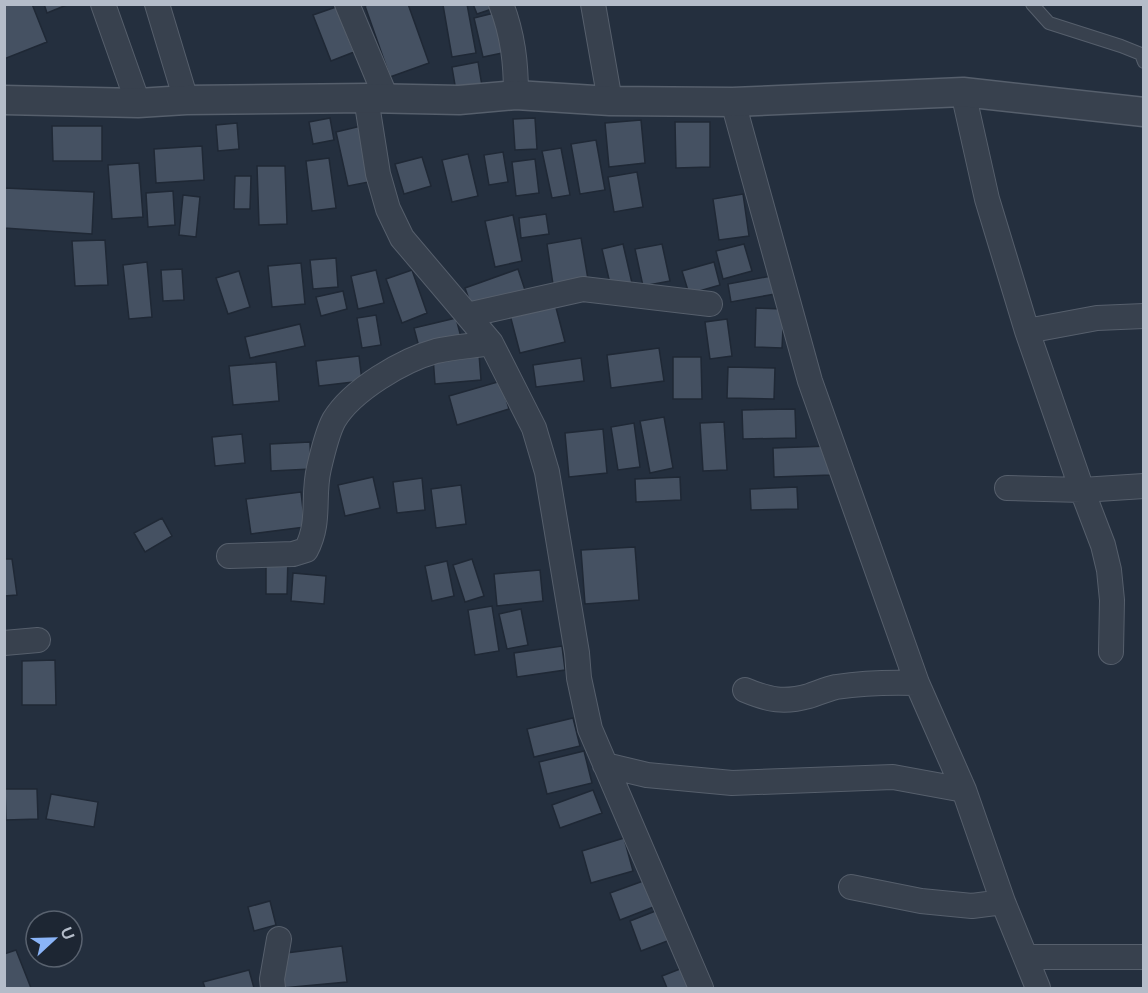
<svg xmlns="http://www.w3.org/2000/svg" width="1148" height="993" viewBox="0 0 1148 993" font-family="Raleway,sans-serif">
<style>
.building{fill:#455162;stroke:#1f2835;stroke-width:1.5}
.lines{fill:none;stroke-linecap:round;stroke-linejoin:round}
.service-casing{stroke:#565f6c;stroke-width:14}
.minor-casing{stroke:#565f6c;stroke-width:26}
.tertiary-casing{stroke:#565f6c;stroke-width:31}
.service{stroke:#38414e;stroke-width:12}
.minor{stroke:#38414e;stroke-width:24}
.tertiary{stroke:#38414e;stroke-width:28}
</style>
<rect width="100%" height="100%" fill="#242f3e"/>
<path class="building" d="M 4,4 L 32,4 L 47,42 L 4,59 Z
M 44,4 L 69,4 L 47,13 Z
M 370,4 L 408,4 L 429,63 L 390,77 L 365,6 Z
M 467,4 L 476,53 L 452,57 L 443,5 Z
M 473,4 L 494,4 L 495,8 L 477,14 Z
M 336,7 L 354,52 L 331,61 L 313,15 Z
M 498,12 L 507,52 L 483,57 L 474,18 Z
M 478,62 L 482,86 L 456,91 L 452,67 Z
M 330,118 L 334,140 L 313,144 L 309,122 Z
M 535,118 L 537,149 L 515,150 L 513,119 Z
M 641,120 L 645,163 L 609,167 L 605,123 Z
M 675,122 L 710,122 L 710,167 L 676,168 Z
M 237,123 L 239,149 L 218,151 L 216,125 Z
M 52,126 L 102,126 L 102,161 L 53,161 Z
M 361,126 L 374,181 L 348,186 L 336,132 Z
M 596,140 L 605,190 L 580,194 L 571,144 Z
M 202,146 L 204,180 L 156,183 L 154,149 Z
M 561,148 L 570,195 L 552,198 L 542,151 Z
M 503,152 L 508,182 L 489,185 L 484,155 Z
M 468,154 L 478,196 L 452,202 L 442,160 Z
M 422,157 L 431,186 L 404,194 L 395,164 Z
M 329,158 L 336,208 L 312,211 L 306,161 Z
M 535,159 L 539,193 L 516,196 L 512,162 Z
M 139,163 L 143,217 L 112,219 L 108,165 Z
M 257,166 L 285,166 L 287,224 L 259,225 Z
M 637,172 L 643,207 L 614,212 L 608,177 Z
M 235,176 L 251,176 L 250,209 L 234,209 Z
M 4,188 L 94,192 L 92,234 L 4,228 Z
M 173,191 L 175,225 L 148,227 L 146,193 Z
M 743,194 L 749,236 L 719,240 L 713,199 Z
M 183,195 L 200,197 L 196,237 L 179,235 Z
M 546,214 L 549,234 L 521,238 L 519,218 Z
M 513,215 L 522,261 L 495,267 L 485,221 Z
M 581,238 L 589,285 L 554,291 L 547,244 Z
M 105,240 L 108,285 L 75,286 L 72,241 Z
M 623,244 L 632,283 L 611,288 L 602,249 Z
M 662,244 L 670,281 L 643,286 L 635,249 Z
M 744,244 L 752,271 L 723,279 L 716,251 Z
M 336,258 L 338,287 L 313,289 L 310,260 Z
M 147,262 L 152,317 L 129,319 L 123,265 Z
M 714,262 L 720,285 L 689,294 L 682,271 Z
M 301,263 L 305,304 L 272,307 L 268,266 Z
M 182,269 L 184,300 L 163,301 L 161,270 Z
M 518,269 L 525,290 L 472,308 L 465,288 Z
M 376,270 L 384,303 L 358,309 L 351,276 Z
M 412,270 L 427,313 L 402,323 L 386,279 Z
M 239,271 L 250,307 L 228,314 L 216,278 Z
M 771,276 L 775,294 L 731,302 L 728,284 Z
M 343,291 L 347,309 L 321,316 L 316,297 Z
M 554,300 L 565,342 L 520,353 L 509,311 Z
M 756,308 L 784,309 L 782,348 L 755,347 Z
M 376,315 L 381,345 L 362,348 L 357,318 Z
M 456,318 L 462,341 L 420,351 L 414,328 Z
M 727,319 L 732,356 L 710,359 L 705,322 Z
M 300,324 L 305,346 L 250,358 L 245,337 Z
M 659,348 L 664,381 L 611,388 L 607,355 Z
M 479,354 L 481,380 L 435,384 L 433,357 Z
M 359,356 L 362,381 L 319,386 L 316,361 Z
M 673,357 L 701,357 L 702,399 L 673,399 Z
M 581,358 L 584,381 L 536,387 L 533,365 Z
M 276,362 L 279,401 L 233,405 L 229,366 Z
M 728,367 L 775,368 L 774,399 L 727,398 Z
M 501,381 L 509,409 L 457,425 L 449,396 Z
M 795,409 L 796,438 L 743,439 L 742,410 Z
M 664,417 L 673,468 L 650,473 L 640,421 Z
M 724,422 L 727,470 L 703,471 L 700,423 Z
M 634,423 L 640,467 L 618,470 L 611,427 Z
M 603,429 L 607,473 L 569,477 L 565,433 Z
M 242,434 L 245,463 L 215,466 L 212,437 Z
M 310,442 L 311,469 L 271,471 L 270,444 Z
M 830,446 L 831,475 L 774,477 L 773,448 Z
M 373,477 L 380,508 L 345,516 L 338,485 Z
M 680,477 L 681,500 L 636,502 L 635,479 Z
M 422,478 L 425,510 L 397,513 L 393,482 Z
M 461,485 L 466,524 L 436,528 L 431,489 Z
M 797,487 L 798,509 L 751,510 L 750,489 Z
M 301,492 L 305,527 L 251,534 L 246,499 Z
M 162,518 L 172,536 L 145,552 L 134,533 Z
M 635,547 L 639,600 L 585,604 L 581,550 Z
M 266,555 L 288,556 L 287,594 L 266,594 Z
M 4,559 L 12,559 L 17,595 L 4,596 Z
M 472,559 L 484,596 L 465,602 L 453,565 Z
M 447,561 L 454,596 L 432,601 L 425,566 Z
M 540,570 L 543,601 L 497,606 L 494,574 Z
M 293,573 L 326,576 L 324,604 L 291,601 Z
M 492,606 L 499,651 L 475,655 L 468,610 Z
M 521,609 L 528,645 L 507,649 L 499,614 Z
M 562,646 L 565,670 L 517,677 L 514,653 Z
M 55,660 L 56,705 L 22,705 L 22,661 Z
M 573,718 L 580,746 L 534,757 L 527,729 Z
M 584,751 L 592,783 L 547,794 L 539,762 Z
M 5,789 L 37,789 L 38,819 L 6,820 Z
M 593,790 L 602,813 L 560,828 L 552,805 Z
M 51,794 L 98,802 L 94,827 L 46,819 Z
M 624,838 L 633,871 L 591,883 L 582,851 Z
M 646,880 L 656,906 L 620,920 L 610,893 Z
M 270,901 L 276,925 L 254,931 L 248,907 Z
M 658,910 L 670,940 L 641,951 L 630,921 Z
M 342,946 L 347,982 L 282,988 L 278,954 Z
M 16,950 L 31,988 L 4,988 L 4,954 Z
M 685,967 L 693,988 L 667,988 L 662,976 Z
M 249,970 L 254,988 L 205,988 L 203,982 Z"/>
<g class="lines">
<defs>
<path id="service" d="M 1032,4 L 1049,23 L 1121,46 L 1141,54 L 1144,62"/>
<path id="minor" d="M 103,4 L 138,103
M 157,4 L 186,100
M 347,4 L 387,100
M 501,4 C 513,35 516,63 516,95
M 593,4 L 610,101
M 963,92 L 987,199 L 1027,331 L 1082,490 L 1103,545 L 1109,570 L 1112,600 L 1111,652
M 366,98 L 378,174 L 388,209 L 402,238 L 491,343 L 534,428 L 547,472 L 577,653 L 579,678 L 590,729 L 701,988
M 733,102 L 810,381 L 917,683 L 964,790 L 1003,902 L 1038,988
M 467,315 L 583,289 L 710,304
M 1027,331 L 1097,318 L 1144,316
M 1007,488 L 1082,490 L 1144,486
M 229,556 L 293,554 L 306,550 C 321,522 312,497 319,468 C 322,455 328,431 334,420 C 352,390 403,360 436,351 C 453,347 473,346 491,343
M 4,643 L 38,640
M 745,690 C 769,700 784,703 809,696 C 818,693 827,689 836,687 C 863,683 889,682 917,683
M 605,765 L 647,775 L 732,783 L 893,777 L 964,790
M 851,887 L 921,901 L 972,906 L 1003,902
M 1026,957 L 1144,957
M 273,988 L 272,979 L 279,939"/>
<path id="tertiary" d="M 4,100 L 138,103 L 186,100 L 366,98 L 459,100 L 516,95 L 610,101 L 733,102 L 963,92 L 1144,112"/>
</defs>
<use href="#service" class="service-casing"/>
<use href="#minor" class="minor-casing"/>
<use href="#tertiary" class="tertiary-casing"/>
<use href="#service" class="service"/>
<use href="#minor" class="minor"/>
<use href="#tertiary" class="tertiary"/>
</g>
<rect width="1148" height="993" fill="none" stroke="#b4bcc9" stroke-width="12"/>
<g transform="translate(54 939) rotate(68)"><circle r="28" fill="#1d2633" stroke="#59626f" stroke-width="1.5"/>
<path d="M0-4.5L10 22L0 15L-10 22Z" fill="#8ab4f8"/>
<text y="-9" font-size="16" font-weight="bold" text-anchor="middle" fill="#b4bcc9">U</text>
</g>
</svg>
